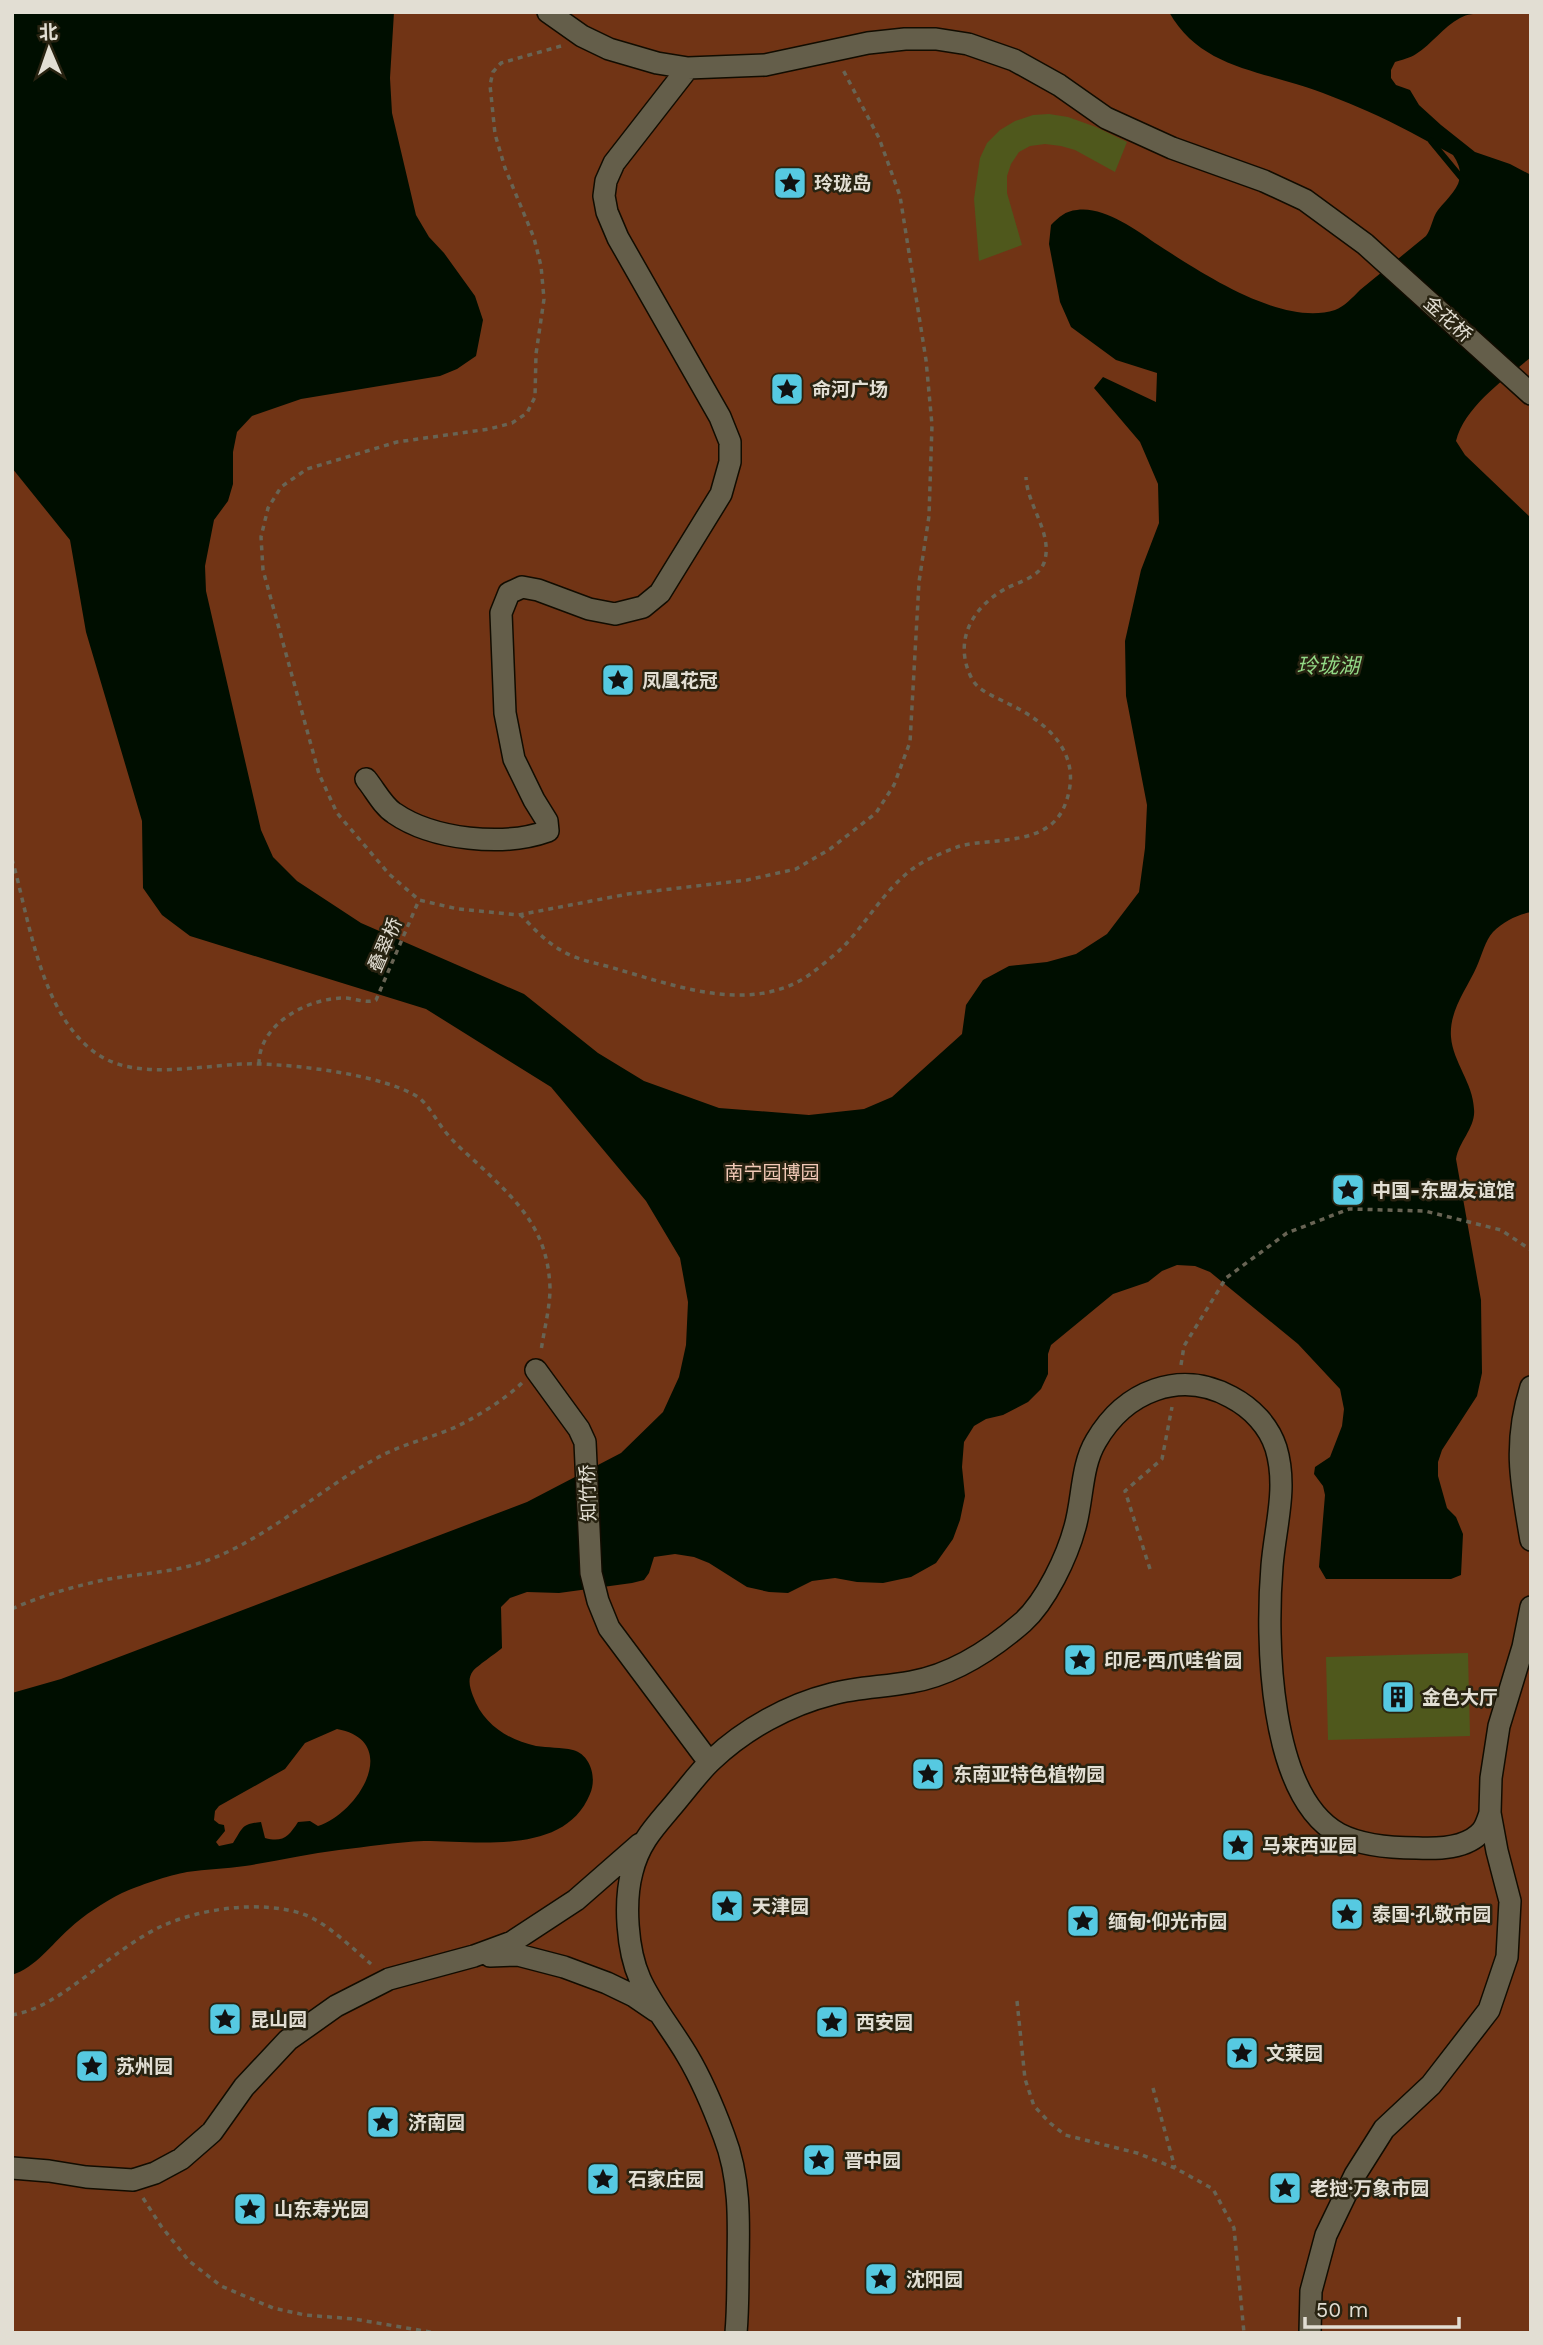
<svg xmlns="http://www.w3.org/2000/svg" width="1543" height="2345" viewBox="0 0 1543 2345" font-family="'Work Sans','Noto Sans SC',sans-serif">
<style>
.green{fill:#713415}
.water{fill:#000e00;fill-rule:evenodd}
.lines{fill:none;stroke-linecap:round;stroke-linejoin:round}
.stream{stroke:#000e00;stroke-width:6}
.building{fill:#4f581c}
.minor-casing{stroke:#110c00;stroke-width:24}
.path{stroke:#686454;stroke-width:3.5;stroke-dasharray:5 5;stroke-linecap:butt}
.minor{stroke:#645e4a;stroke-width:21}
.labels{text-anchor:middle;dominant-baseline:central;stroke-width:5;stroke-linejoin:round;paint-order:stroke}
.poi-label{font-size:19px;font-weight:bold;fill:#e2ded3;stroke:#282311;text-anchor:start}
.street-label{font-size:19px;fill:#e2ded3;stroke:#282311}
.park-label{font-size:19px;fill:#f2c9b7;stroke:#282311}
.water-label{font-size:21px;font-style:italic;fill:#93da87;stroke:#282311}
</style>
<rect width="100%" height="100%" fill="#282311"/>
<path class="green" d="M 12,12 L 1531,12 L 1531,2333 L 12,2333 Z"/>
<path class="water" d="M 12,12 L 394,12 L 390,78 L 392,113 L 416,215 L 429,237 L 444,253 L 475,296 L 483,320 L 476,356 L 457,369 L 440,376 L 301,399 L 252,416 L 237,432 L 233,452 L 233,484 L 228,501 L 214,520 L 205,566 L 206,591 L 261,830 L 273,857 L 297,881 L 361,923 L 524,994 L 598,1053 L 644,1081 L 719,1108 L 809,1115 L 864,1109 L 892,1097 L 962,1034 L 966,1005 L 983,980 L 1009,966 L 1047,962 L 1076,954 L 1107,934 L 1139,892 L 1145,848 L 1147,805 L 1126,696 L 1125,641 L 1141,570 L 1159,523 L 1158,484 L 1140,442 L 1094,388 L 1103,377 L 1156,402 L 1157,373 L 1116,360 L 1071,327 L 1060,302 L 1049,244 L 1051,225 C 1059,217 1065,211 1077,210 C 1103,206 1135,229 1155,243 C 1199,271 1280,327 1335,310 C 1344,307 1353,297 1360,290 C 1382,272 1404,254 1426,236 C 1432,228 1432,218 1438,210 C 1453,192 1470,180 1453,155 C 1425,140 1397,124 1367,111 C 1344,101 1320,91 1296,84 C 1247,69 1197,62 1169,12 L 1510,12 C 1494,16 1474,10 1460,18 C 1443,27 1432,44 1416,54 C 1410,58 1401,60 1395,62 L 1391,70 L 1391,78 L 1396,85 L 1410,90 L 1419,105 L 1441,125 L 1475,152 L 1510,164 L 1531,175 L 1531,357 C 1504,380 1465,406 1456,441 L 1465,455 L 1531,518 L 1531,912 C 1517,915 1504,921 1493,932 C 1485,941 1482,955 1477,966 C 1467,989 1449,1010 1451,1037 C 1453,1062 1473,1083 1474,1109 C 1476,1127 1459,1141 1456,1159 L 1481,1300 L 1482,1373 L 1477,1396 L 1442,1450 L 1438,1462 L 1438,1476 L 1447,1508 L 1456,1517 L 1463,1534 L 1461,1575 L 1451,1579 L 1326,1579 L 1319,1567 L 1325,1495 L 1323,1486 L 1314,1474 L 1315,1467 L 1330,1457 L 1342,1426 L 1344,1409 L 1340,1389 L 1298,1344 L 1210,1272 L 1195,1266 L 1177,1265 L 1162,1271 L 1148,1282 L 1113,1294 L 1051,1345 L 1048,1354 L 1048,1374 L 1041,1389 L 1028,1402 L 1003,1415 L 986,1419 L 974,1426 L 964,1442 L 962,1467 L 965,1496 L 960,1520 L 953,1539 L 936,1563 L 911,1577 L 883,1583 L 857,1582 L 835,1578 L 812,1581 L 788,1593 L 769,1592 L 747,1587 L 709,1563 L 694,1557 L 675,1554 L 654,1557 L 649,1573 L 644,1580 L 632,1583 L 559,1593 L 527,1592 L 510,1598 L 501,1607 L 502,1648 C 495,1654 477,1666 473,1671 C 467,1679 470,1688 473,1696 C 483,1724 508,1740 536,1746 C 548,1748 561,1747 573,1750 C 591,1755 597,1778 590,1794 C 565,1856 477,1841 424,1841 C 396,1842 367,1847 339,1850 C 308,1854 277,1861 245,1866 C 226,1869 206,1869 187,1872 C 170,1875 137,1886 122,1893 C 104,1902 84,1915 69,1929 C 51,1945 36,1967 12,1975 L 12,1693 L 61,1679 L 527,1502 L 621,1453 L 663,1412 L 679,1377 L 686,1345 L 688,1302 L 680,1258 L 646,1201 L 551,1087 L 426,1009 L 190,936 L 162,915 L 143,888 L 142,821 L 86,632 L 70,540 L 12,468 ZM 337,1729 C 402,1741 359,1813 318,1826 L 310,1821 L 298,1822 C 289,1836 283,1843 265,1838 L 261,1822 C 241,1824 243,1828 233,1843 L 219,1846 L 216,1842 L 225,1831 L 224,1825 L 219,1824 L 214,1820 L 215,1811 L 219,1806 L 285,1769 L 305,1743 Z"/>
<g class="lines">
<path class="stream" d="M 1431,141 L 1464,181"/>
</g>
<path class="building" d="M 1049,114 L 1068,117 L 1096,127 L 1127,142 L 1115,172 L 1075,150 L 1061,146 L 1045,144 L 1030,146 L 1019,152 L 1011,164 L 1007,176 L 1007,193 L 1022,245 L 979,261 L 974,199 L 980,158 L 987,143 L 1000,130 L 1015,121 L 1033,115 Z
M 1468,1653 L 1470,1736 L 1328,1740 L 1326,1657 Z"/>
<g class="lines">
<defs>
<path id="minor" d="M 548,12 L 582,36 L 609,49 L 657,63 L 688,68 L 765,65 L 868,43 L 905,39 L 936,39 L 968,44 L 1014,60 L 1059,85 L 1106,118 L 1172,148 L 1264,181 L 1305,200 L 1365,244 L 1531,394
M 366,779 C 375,790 383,806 394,813 C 433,840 504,847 548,831 L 547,821 L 534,800 L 514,759 L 505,713 L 501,613 L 509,593 L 522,587 L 538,590 L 589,609 L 615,614 L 643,607 L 660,593 L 721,494 L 730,462 L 730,442 L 720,417 L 618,238 L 607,212 L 604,196 L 606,181 L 614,163 L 688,68
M 536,1370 L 579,1429 L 585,1442 L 591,1573 L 598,1601 L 609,1628 L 709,1762
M 1531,1387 C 1513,1443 1521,1483 1531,1540
M 1523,1647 L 1531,1607
M 490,1956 L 518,1955 L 564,1967 L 607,1983 L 634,1996 L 656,2011
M 12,2168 L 49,2171 L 86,2177 L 133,2180 L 155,2173 L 181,2159 L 212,2132 L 244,2087 L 288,2040 L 336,2006 L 389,1979 L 474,1956 L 512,1942 L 576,1900 L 640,1844
M 736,2333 C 738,2310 738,2287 738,2263 C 739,2220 740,2177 724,2136 C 714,2109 702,2080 687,2055 C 673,2031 651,2004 640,1979 C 627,1950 624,1902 632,1872 C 640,1839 659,1823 679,1798 C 690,1785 700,1771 712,1760 C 745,1729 788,1705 832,1694 C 858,1687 885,1687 911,1682 C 952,1675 992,1649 1023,1622 C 1046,1601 1067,1557 1075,1527 C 1083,1499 1081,1466 1096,1441 C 1125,1391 1180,1369 1231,1397 C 1252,1408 1269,1426 1276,1448 C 1288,1488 1275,1527 1272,1566 C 1266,1638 1268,1795 1339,1834 C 1362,1846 1391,1848 1417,1848 C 1437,1849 1467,1849 1482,1831 C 1486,1826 1488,1819 1490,1813
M 1310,2333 L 1311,2291 L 1326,2235 L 1355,2175 L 1384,2129 L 1431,2085 L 1489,2010 L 1507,1957 L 1510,1901 L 1497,1851 L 1490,1813 L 1491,1778 L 1499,1726 L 1523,1647 L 1531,1646"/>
</defs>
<use href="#minor" class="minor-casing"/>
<path class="path" d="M 561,46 L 501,63 L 493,72 L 490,85 L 495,134 L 505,168 L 534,238 L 541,266 L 544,299 L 536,354 L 535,397 L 527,413 L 512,423 L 489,429 L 397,442 L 307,469 L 281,487 L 268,508 L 261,537 L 263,570 L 319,774 L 337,813 L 389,874 L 419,900 L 458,909 L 518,915 L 628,894 L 747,880 L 796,869 L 830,849 L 876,813 L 894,785 L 910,742 L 919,582 L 929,516 L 932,425 L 926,360 L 900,196 L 879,138 L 842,68
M 12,859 C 29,918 40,1011 93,1051 C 136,1085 208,1062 258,1064 C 300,1065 383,1075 418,1097 C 428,1104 436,1120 444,1130 C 454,1143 466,1153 478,1164 C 517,1201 548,1229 550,1288 C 550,1308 544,1330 541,1351
M 520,914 C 533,928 547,943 564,952 C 580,961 602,964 620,970 C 679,987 752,1014 809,975 C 820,967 832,957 842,948 C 871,919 891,876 931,858 C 940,854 951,849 960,846 C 997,837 1051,847 1066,802 C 1083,755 1049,723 1009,704 C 996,697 977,691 971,677 C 953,640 973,607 1005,589 C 1018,582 1038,578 1044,563 C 1054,534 1027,506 1026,477
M 259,1064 C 259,1058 260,1052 262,1047 C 273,1017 313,998 344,998 C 355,998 365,1004 376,1000 L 419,900
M 1181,1365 L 1184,1346 L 1226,1278 L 1287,1233 L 1349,1209 L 1425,1211 L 1501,1230 L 1531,1250
M 1150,1569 L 1125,1491 L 1162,1459 L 1172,1407
M 12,1609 C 40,1596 78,1585 109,1579 C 137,1574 165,1573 193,1565 C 260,1546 316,1491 377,1458 C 400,1445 427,1439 451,1429 C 474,1419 504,1400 522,1383
M 1017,2001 L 1025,2079 L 1034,2106 L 1050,2123 L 1065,2135 L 1137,2153 L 1175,2168 L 1213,2189 L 1234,2228 L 1244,2333
M 12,2015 C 46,2009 72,1986 100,1966 C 118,1953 142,1935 162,1926 C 202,1908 261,1900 303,1914 C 326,1922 352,1948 371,1964
M 1153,2088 L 1175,2168
M 143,2198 L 161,2226 L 189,2261 L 221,2286 L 273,2308 L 305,2315 L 354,2319 L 436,2333"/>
<use href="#minor" class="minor"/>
</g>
<defs>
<symbol id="sight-square" viewBox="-11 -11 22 22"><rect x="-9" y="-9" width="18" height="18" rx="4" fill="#56c9e1" stroke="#282311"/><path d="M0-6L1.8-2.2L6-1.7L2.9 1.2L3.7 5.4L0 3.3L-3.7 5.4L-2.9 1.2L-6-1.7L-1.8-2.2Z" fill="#111"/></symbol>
<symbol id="building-square" viewBox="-11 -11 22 22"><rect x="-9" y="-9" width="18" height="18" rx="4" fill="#56c9e1" stroke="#282311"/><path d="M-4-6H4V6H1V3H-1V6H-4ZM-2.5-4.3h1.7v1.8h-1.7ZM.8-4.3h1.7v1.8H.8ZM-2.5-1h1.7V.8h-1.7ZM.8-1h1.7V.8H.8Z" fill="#111"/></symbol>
</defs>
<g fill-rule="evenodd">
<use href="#sight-square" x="771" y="164" width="38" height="38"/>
<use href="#sight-square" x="768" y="370" width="38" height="38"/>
<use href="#sight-square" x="599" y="661" width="38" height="38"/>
<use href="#sight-square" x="1329" y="1171" width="38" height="38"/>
<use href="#sight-square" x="1061" y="1641" width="38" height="38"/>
<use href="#building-square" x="1379" y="1678" width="38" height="38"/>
<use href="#sight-square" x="909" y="1755" width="38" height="38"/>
<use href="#sight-square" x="1219" y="1826" width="38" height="38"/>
<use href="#sight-square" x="708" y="1887" width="38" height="38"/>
<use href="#sight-square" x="1328" y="1895" width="38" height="38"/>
<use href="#sight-square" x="1064" y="1902" width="38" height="38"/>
<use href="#sight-square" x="206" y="2000" width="38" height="38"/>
<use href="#sight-square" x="813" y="2003" width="38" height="38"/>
<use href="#sight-square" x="1223" y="2034" width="38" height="38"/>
<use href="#sight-square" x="73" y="2047" width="38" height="38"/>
<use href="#sight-square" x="364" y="2103" width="38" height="38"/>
<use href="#sight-square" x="800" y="2141" width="38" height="38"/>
<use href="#sight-square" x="584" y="2160" width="38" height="38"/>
<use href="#sight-square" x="1266" y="2169" width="38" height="38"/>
<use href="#sight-square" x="231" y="2190" width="38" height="38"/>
<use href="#sight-square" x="862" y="2260" width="38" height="38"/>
</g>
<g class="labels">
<g class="poi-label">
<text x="814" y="183">玲珑岛</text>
<text x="812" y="389">命河广场</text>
<text x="642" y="680">凤凰花冠</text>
<text x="1372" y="1190">中国-东盟友谊馆</text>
<text x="1104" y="1660">印尼·西爪哇省园</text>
<text x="1422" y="1697">金色大厅</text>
<text x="953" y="1774">东南亚特色植物园</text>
<text x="1262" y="1845">马来西亚园</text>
<text x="752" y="1906">天津园</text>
<text x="1372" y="1914">泰国·孔敬市园</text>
<text x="1108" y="1921">缅甸·仰光市园</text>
<text x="250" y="2019">昆山园</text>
<text x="856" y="2022">西安园</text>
<text x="1266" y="2053">文莱园</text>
<text x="116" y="2066">苏州园</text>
<text x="408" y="2122">济南园</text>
<text x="844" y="2160">晋中园</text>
<text x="628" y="2179">石家庄园</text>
<text x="1310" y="2188">老挝·万象市园</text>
<text x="274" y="2209">山东寿光园</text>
<text x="906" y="2279">沈阳园</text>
</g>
<g class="street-label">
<text transform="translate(1448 319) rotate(42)">金花桥</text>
<text transform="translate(385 945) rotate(-67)">叠翠桥</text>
<text transform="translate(588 1493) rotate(-92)">知竹桥</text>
</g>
<g class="park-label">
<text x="772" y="1172">南宁园博园</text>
</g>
<g class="water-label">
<text x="1328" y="665">玲珑湖</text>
</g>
</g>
<rect width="1543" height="2345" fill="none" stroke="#e2ded3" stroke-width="28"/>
<g transform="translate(49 49) rotate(358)" stroke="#282311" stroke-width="5" paint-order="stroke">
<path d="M0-5L12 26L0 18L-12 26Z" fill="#e2ded3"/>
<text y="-10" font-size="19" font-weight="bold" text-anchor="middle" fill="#e2ded3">北</text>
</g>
<path d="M1305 2317v10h154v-10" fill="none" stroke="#e2ded3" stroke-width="3.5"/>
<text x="1316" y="2317" font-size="21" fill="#e2ded3" stroke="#282311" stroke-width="5" paint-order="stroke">50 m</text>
</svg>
